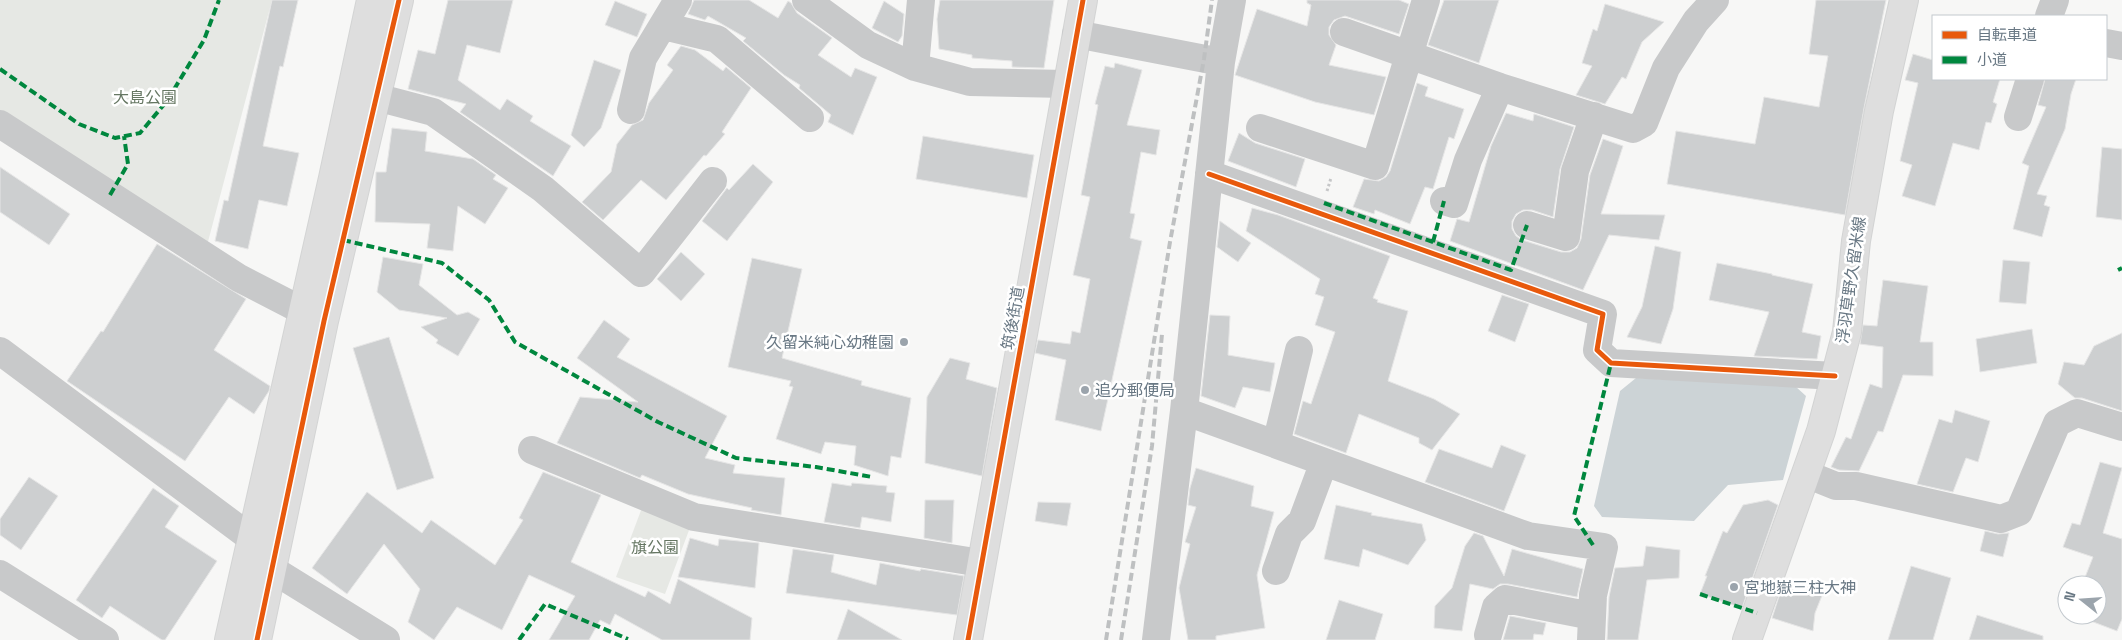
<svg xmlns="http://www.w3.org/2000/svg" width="2122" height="640" viewBox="0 0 2122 640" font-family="'Space Grotesk','Noto Sans JP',sans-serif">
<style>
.green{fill:#e6e8e4}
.water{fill:#ccd3d6}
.building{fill:#cdcfd0;stroke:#e6e6e6}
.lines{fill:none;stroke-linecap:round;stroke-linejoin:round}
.secondary-casing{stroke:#d3d4d4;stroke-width:30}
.primary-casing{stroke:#d2d3d3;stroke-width:30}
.path{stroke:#c6c7c8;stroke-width:3;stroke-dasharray:2.5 2.5;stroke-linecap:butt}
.street{stroke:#c8c9ca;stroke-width:28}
.secondary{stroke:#dedede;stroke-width:28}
.primary{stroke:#dedede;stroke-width:28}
.rail{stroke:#bec0c1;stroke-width:4;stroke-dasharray:8 4;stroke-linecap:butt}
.quiet{stroke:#00873e;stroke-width:4;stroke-dasharray:8 4;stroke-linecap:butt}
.cycleway-casing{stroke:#fff;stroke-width:8}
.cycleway{stroke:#e8590c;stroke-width:5}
.poi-dot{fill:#9ba4ac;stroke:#fff;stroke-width:2}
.labels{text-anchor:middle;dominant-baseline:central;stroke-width:5;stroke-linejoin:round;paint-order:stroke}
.park-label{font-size:16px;fill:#667763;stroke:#fff}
.street-label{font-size:16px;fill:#697884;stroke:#fff}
.poi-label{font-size:16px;fill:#697884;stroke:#fff;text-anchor:start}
</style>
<rect width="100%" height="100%" fill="#f7f7f6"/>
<path class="green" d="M 0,0 L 272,0 L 205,253 L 0,120 Z
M 646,497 L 694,517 L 665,594 L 616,577 Z"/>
<path class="water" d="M 1636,378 L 1795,386 L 1806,396 L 1783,480 L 1728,485 L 1694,521 L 1602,517 L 1594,506 L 1620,391 Z"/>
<path class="building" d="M 272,0 L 298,0 L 283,67 L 280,66 L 263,146 L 299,153 L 287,206 L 259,200 L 248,249 L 215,241 L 224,200 L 228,201 Z
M 448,0 L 513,0 L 500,53 L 467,45 L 458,80 L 500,110 L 507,99 L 533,116 L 530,121 L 571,146 L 553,176 L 460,112 L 466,104 L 408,89 L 418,50 L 435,54 Z
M 694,0 L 749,0 L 778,18 L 788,1 L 791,3 L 797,13 L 832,38 L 818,55 L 851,77 L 855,68 L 877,77 L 853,135 L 828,122 L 831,115 L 799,88 L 800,85 L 784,75 L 743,41 L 746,38 L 708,16 L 705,20 L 688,14 Z
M 940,0 L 1054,0 L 1044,68 L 1012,67 L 1012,61 L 972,58 L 972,55 L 939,49 L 937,19 Z
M 1307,0 L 1399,0 L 1409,4 L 1399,34 L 1345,16 L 1334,20 L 1329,27 L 1329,35 L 1336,45 L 1329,65 L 1386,77 L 1374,115 L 1315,102 L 1235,75 L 1257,9 L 1307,26 L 1311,5 L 1307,3 Z
M 1444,0 L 1499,0 L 1479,63 L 1428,45 Z
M 1816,0 L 1886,0 L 1864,108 L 1845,215 L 1667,184 L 1676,131 L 1755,144 L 1764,97 L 1819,107 L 1828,56 L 1809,54 Z
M 615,1 L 647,14 L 637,37 L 605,25 Z
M 884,1 L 904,14 L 902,36 L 898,42 L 872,28 Z
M 1605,4 L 1664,22 L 1642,42 L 1626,79 L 1622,77 L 1605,104 L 1576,95 L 1592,66 L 1582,63 L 1593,29 L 1597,31 Z
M 681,46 L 695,50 L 723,71 L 726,67 L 751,88 L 722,132 L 725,134 L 706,156 L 704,155 L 666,200 L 641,180 L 603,220 L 582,202 L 611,172 L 617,144 L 632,125 L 643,120 L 649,103 L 673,70 L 667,65 Z
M 1913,54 L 1933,60 L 1933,79 L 2000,79 L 1993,102 L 1997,104 L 1991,123 L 1986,122 L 1979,150 L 1953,143 L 1935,206 L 1902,196 L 1912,165 L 1900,161 L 1918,83 L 1905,80 Z
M 594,60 L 621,70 L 601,128 L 584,147 L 571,135 Z
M 1115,63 L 1142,70 L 1127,125 L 1160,130 L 1156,155 L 1141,152 L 1130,213 L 1135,214 L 1130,238 L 1142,241 L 1101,431 L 1055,420 L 1066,360 L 1035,353 L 1038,340 L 1070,344 L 1072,331 L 1080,333 L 1090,279 L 1073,275 L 1090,197 L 1081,195 L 1098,105 L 1095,104 L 1105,66 L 1114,68 Z
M 2045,79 L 2076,79 L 2071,94 L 2065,129 L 2037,194 L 2047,196 L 2044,205 L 2050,207 L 2042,237 L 2013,229 L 2029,166 L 2022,163 L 2046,107 L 2038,105 Z
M 1417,83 L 1428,87 L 1425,96 L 1464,109 L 1454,139 L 1449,137 L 1433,189 L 1425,187 L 1410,224 L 1375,210 L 1374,214 L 1353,207 L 1364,179 L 1379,181 L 1386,177 L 1390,171 Z
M 1506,113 L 1533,121 L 1534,114 L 1574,127 L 1560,169 L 1553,217 L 1532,210 L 1523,210 L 1516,214 L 1512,221 L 1512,229 L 1516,236 L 1522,240 L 1561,252 L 1570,252 L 1577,248 L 1581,239 L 1590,175 L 1603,139 L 1623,146 L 1601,214 L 1665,215 L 1659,240 L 1609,235 L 1583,290 L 1450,241 L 1457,219 L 1469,222 L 1491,146 Z
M 392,128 L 427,132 L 425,151 L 473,159 L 496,175 L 493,179 L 508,188 L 485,224 L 458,206 L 453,251 L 427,248 L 430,224 L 375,222 L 376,172 L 386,172 Z
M 1239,133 L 1255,143 L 1305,159 L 1296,187 L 1228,161 Z
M 923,136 L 1034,155 L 1027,198 L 916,179 Z
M 2102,147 L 2122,149 L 2122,220 L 2096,217 Z
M 753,164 L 773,182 L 727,241 L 702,221 L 727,188 L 729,190 Z
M 0,167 L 70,214 L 49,245 L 0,212 Z
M 1252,208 L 1278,215 L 1390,256 L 1373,298 L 1378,300 L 1377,302 L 1408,311 L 1388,381 L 1434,399 L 1460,414 L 1432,450 L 1419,443 L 1419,438 L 1359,414 L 1346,453 L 1294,434 L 1303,401 L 1311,404 L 1335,332 L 1315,325 L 1324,297 L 1315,294 L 1320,279 L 1246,231 Z
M 1220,221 L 1251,243 L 1238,262 L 1217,247 Z
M 157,244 L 246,299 L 214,350 L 270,386 L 269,391 L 254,414 L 229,397 L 185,461 L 67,381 L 101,331 L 103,332 Z
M 1655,246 L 1681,252 L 1673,309 L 1661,344 L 1627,337 L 1642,307 Z
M 681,252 L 705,274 L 681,301 L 657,279 Z
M 383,257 L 423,264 L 419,285 L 457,315 L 468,312 L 480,319 L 458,356 L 436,343 L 438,340 L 421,327 L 447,318 L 399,310 L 377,292 Z
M 752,258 L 802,269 L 782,358 L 862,381 L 861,385 L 911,398 L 901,458 L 891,456 L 888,476 L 854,465 L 856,446 L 825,442 L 821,454 L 776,439 L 793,387 L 789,386 L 791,381 L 728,367 Z
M 2003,260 L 2030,262 L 2026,304 L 1999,302 Z
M 1717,263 L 1772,274 L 1772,275 L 1813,284 L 1802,332 L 1821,336 L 1817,359 L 1754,356 L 1769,312 L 1709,300 Z
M 1883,280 L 1928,286 L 1920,342 L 1933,342 L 1933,376 L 1903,375 L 1883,432 L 1878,431 L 1859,471 L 1839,470 L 1831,467 L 1846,437 L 1851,439 L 1870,384 L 1882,388 L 1883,347 L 1860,344 L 1863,325 L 1877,326 Z
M 1502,295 L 1529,304 L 1515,342 L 1488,331 Z
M 1210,315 L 1230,316 L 1228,355 L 1275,363 L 1270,392 L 1243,387 L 1235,408 L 1201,396 Z
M 604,320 L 630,339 L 617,357 L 727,416 L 705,458 L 735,465 L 733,473 L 785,478 L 781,515 L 751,510 L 752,508 L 688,494 L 642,475 L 640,478 L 557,443 L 580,397 L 638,402 L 577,358 Z
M 2032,329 L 2037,363 L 1980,372 L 1976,339 Z
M 2122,333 L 2122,411 L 2082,398 L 2075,398 L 2058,384 L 2064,362 L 2084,365 L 2094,346 Z
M 389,337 L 434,478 L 397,490 L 353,348 Z
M 950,358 L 970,363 L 966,379 L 997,388 L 982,476 L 925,463 L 927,397 Z
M 1955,410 L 1990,421 L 1978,462 L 1966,458 L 1953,492 L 1917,484 L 1939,419 L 1952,423 Z
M 1501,445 L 1526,455 L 1504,511 L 1425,482 L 1439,449 L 1492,468 Z
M 2100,462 L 2122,468 L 2103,533 L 2122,539 L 2122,619 L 2117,631 L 2075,615 L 2097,615 L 2097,585 L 2082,585 L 2093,557 L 2063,547 L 2072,523 L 2080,525 Z
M 1196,468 L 1254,486 L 1251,506 L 1274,512 L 1257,575 L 1265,628 L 1216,636 L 1216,640 L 1188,640 L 1179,588 L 1190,544 L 1185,542 L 1196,507 L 1188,505 L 1190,488 Z
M 543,472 L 601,495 L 571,562 L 645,597 L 648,591 L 670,604 L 678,579 L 752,618 L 750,640 L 662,640 L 615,614 L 610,625 L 600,620 L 589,640 L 549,640 L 575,596 L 529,575 L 502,630 L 457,607 L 434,640 L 408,622 L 420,589 L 384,544 L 347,594 L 312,568 L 367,492 L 422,533 L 431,520 L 495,565 L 523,520 L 519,518 Z
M 29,477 L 58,496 L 21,550 L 0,535 L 0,519 Z
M 832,483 L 851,486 L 852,483 L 887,486 L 886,492 L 895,493 L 891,522 L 862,517 L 860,528 L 824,522 Z
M 153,488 L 179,506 L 165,527 L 217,561 L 165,640 L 162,640 L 110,606 L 102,618 L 76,600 Z
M 925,500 L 954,500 L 952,543 L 924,538 Z
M 1768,500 L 1778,505 L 1742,608 L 1700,594 L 1707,576 L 1705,576 L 1723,531 L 1727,533 L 1743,505 Z
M 1038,502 L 1071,503 L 1067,526 L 1035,521 Z
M 1336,505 L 1372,513 L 1371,515 L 1422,524 L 1426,540 L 1408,565 L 1363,549 L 1359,567 L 1324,559 Z
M 1985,531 L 1998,534 L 2009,533 L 2003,557 L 1980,551 Z
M 1474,533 L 1483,536 L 1504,576 L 1512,549 L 1583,569 L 1577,597 L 1508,584 L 1500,584 L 1493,589 L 1470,584 L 1462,631 L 1434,628 L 1435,606 L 1452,588 L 1465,546 Z
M 690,538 L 718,546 L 719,539 L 759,543 L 755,588 L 678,577 Z
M 1646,546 L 1680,550 L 1679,578 L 1647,580 L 1638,640 L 1607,640 L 1609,597 L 1615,568 L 1643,566 Z
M 793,549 L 834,555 L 831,572 L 876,585 L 880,563 L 920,571 L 921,569 L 964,576 L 957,615 L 786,593 Z
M 1911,566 L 1951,578 L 1933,640 L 1888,640 Z
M 1795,583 L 1823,593 L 1815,613 L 1813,631 L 1772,618 L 1783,584 L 1793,587 Z
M 1339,600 L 1383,614 L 1375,640 L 1326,640 Z
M 848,609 L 902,640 L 837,640 Z
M 1977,615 L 2043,636 L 2043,640 L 1969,640 Z
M 1510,616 L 1546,623 L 1543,635 L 1534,634 L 1533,640 L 1503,640 Z"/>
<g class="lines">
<defs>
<path id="secondary" d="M 229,640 L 333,178 L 371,0
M 257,640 L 324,321 L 399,0
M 968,640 L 1083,0"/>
<path id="primary" d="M 1747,640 L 1821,431 L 1847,332 L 1856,241 L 1879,111 L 1904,0"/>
</defs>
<use href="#secondary" class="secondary-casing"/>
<use href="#primary" class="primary-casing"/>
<path class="path" d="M 1327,191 L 1331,178"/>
<path class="street" d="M 806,0 L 868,45 L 915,67 L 970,82 L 1067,84
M 2049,16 L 2055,0
M 663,26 L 717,39 L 810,118
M 1344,32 L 1500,87 L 1633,129 L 1644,123 L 1666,68 L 1696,21 L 1715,0
M 1076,34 L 1221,62
M 2106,43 L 2122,46
M 915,67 L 921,0
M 376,97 L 433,112 L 543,189 L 641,273 L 713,181
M 631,110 L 643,58 L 678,0
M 2018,117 L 2030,79
M 0,124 L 239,278 L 303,311
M 1260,128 L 1375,166 L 1426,0
M 1209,174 L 1603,314 L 1597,350 L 1611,363 L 1835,376
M 1444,201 L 1454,204 L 1468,160 L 1500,87
M 1527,225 L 1566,237 L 1575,171 L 1594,116
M 0,351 L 251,538 L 273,570 L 386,640
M 1184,411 L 1528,536 L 1604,547 L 1593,595 L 1591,640
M 1276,444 L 1299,350
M 532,450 L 694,517 L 981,563
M 1806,474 L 1836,486 L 1856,486 L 2001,519 L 2019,512 L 2057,423 L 2077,413 L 2122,427
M 1276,571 L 1289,534 L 1302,521 L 1324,462
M 0,574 L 105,640
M 1488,635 L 1496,607 L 1505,599 L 1592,616
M 1156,640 L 1184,411 L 1221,62 L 1232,0"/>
<use href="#secondary" class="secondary"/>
<use href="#primary" class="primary"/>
<path class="rail" d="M 1106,640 L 1170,242 L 1204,59 L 1212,0
M 1121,640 L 1152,446 L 1162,334"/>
<path class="quiet" d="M 0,69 L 79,124 L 115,138 L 140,133 L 167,101 L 204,40 L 219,0
M 110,195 L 128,164 L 124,136
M 1324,203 L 1511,270 L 1527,225
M 343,240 L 442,263 L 489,300 L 515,342 L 658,422 L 736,458 L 816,467 L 872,477
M 1433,242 L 1444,201
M 2118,270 L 2122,268
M 1593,545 L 1574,516 L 1611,363
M 1700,594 L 1757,613
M 519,640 L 545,604 L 628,639"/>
<defs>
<path id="cycleway" d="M 1209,174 L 1603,314 L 1597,350 L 1611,363 L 1835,376
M 257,640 L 324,321 L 399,0
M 968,640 L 1083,0"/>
</defs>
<use href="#cycleway" class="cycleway-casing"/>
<use href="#cycleway" class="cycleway"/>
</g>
<g class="poi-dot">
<circle cx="904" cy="342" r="5"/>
<circle cx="1085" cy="390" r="5"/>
<circle cx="1734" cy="587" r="5"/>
</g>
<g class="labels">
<g class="park-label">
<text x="145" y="97">大島公園</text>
<text x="655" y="547">旗公園</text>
</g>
<g class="street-label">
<text transform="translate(1851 280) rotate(-82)">浮羽草野久留米線</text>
<text transform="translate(1013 318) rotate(-80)">筑後街道</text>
</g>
<g class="poi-label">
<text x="894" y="342" text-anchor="end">久留米純心幼稚園</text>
<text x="1095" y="390">追分郵便局</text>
<text x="1744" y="587">宮地嶽三柱大神</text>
</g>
</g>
<rect x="1932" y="15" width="175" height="65" fill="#ffffff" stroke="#c3c9ce"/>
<rect x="1942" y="31" width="25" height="8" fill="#e8590c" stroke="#c3c9ce"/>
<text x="1977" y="40" font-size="15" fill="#697884">自転車道</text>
<rect x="1942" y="56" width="25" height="8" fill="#00873e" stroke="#c3c9ce"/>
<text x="1977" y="65" font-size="15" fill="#697884">小道</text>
<g transform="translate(2082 600) rotate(287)"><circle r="24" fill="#ffffff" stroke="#c3c9ce"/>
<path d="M0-4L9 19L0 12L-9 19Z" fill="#9ba4ac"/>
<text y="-8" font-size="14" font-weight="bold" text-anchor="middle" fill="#697884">N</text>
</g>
</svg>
